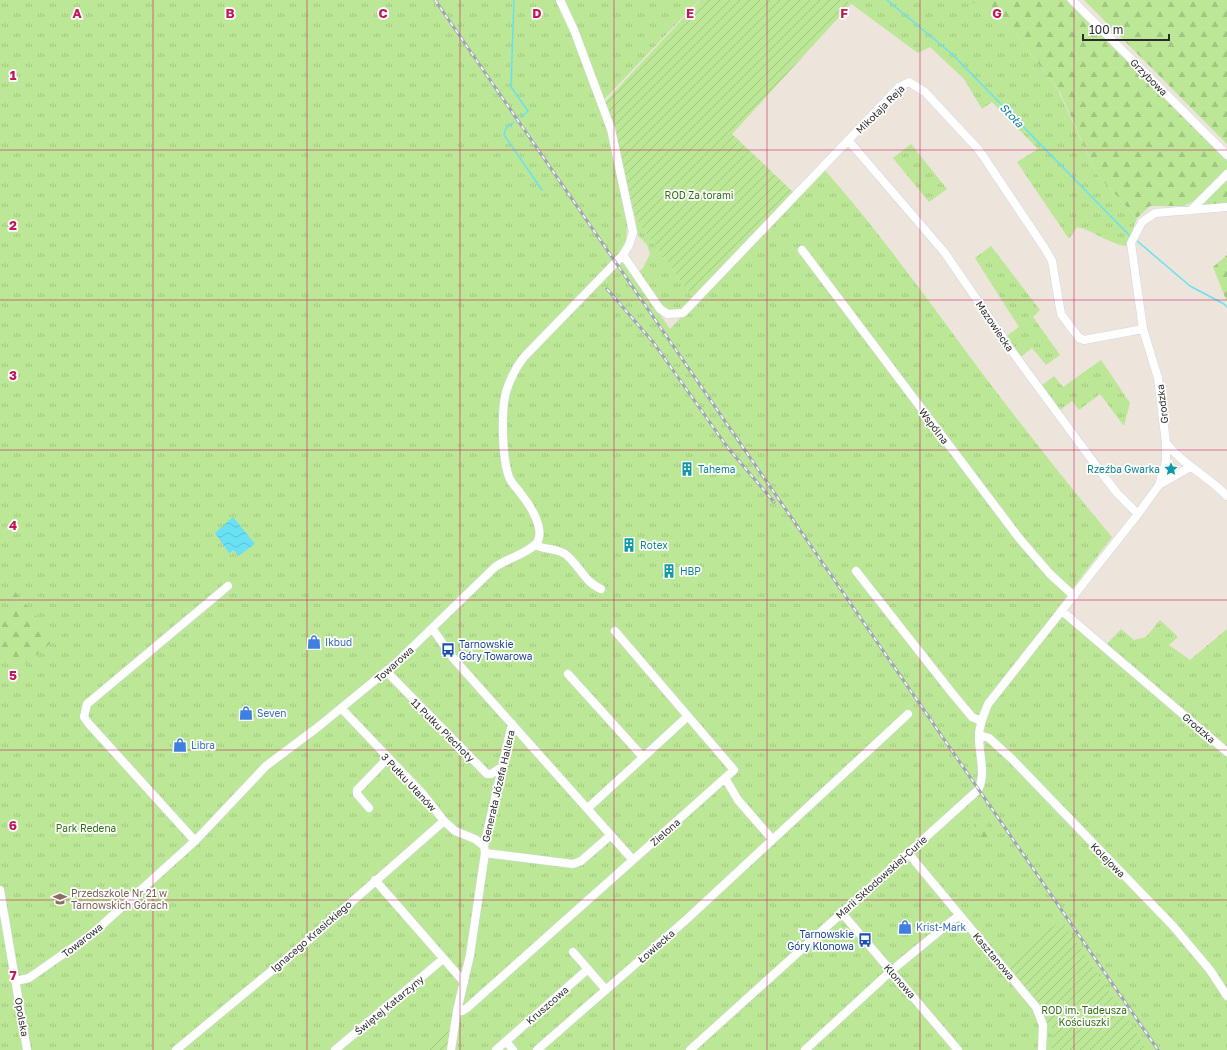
<svg xmlns="http://www.w3.org/2000/svg" width="1227" height="1050" viewBox="0 0 1227 1050" font-family="'Golos Text',sans-serif">
<style>
.grass{fill:url(#grass-tufts)}
.forest{fill:url(#forest-firs)}
.garden{fill:url(#garden-furrows)}
.water{fill:url(#water-waves)}
.lines{fill:none;stroke-linecap:round;stroke-linejoin:round}
.stream{stroke:#6ae0f5;stroke-width:1.5}
.minor-casing{stroke:#d1d7e4;stroke-width:9}
.minor{stroke:#fff;stroke-width:8}
.rail-casing{stroke:#9fa5b6;stroke-width:3}
.rail{stroke:#fff;stroke-width:1.5;stroke-dasharray:4.5;stroke-linecap:butt}
.grid{fill:none;stroke:#c2185b;stroke-width:1;stroke-opacity:0.55}
.labels{text-anchor:middle;dominant-baseline:central;stroke-width:3.5;stroke-linejoin:round;paint-order:stroke}
.street-label{font-size:10px;fill:#2b2b2b;stroke:#fff}
.park-label{font-size:10px;fill:#326c16;stroke:#fff}
.culture-label{font-size:10px;fill:#0d838f;stroke:#fff;text-anchor:start}
.shop-label{font-size:10px;fill:#366cbe;stroke:#fff;text-anchor:start}
.transit-label{font-size:10px;fill:#164399;stroke:#fff;text-anchor:start}
.education-label{font-size:10px;fill:#785e54;stroke:#fff;text-anchor:start}
.water-label{font-size:11px;font-style:italic;fill:#067fa3;stroke:#fff}
.grid-label{font-size:13px;text-anchor:middle;font-weight:bold;fill:#c2185b;stroke:#fff;stroke-width:3.5;stroke-linejoin:round;paint-order:stroke}
</style>
<defs>
<pattern id="grass-tufts" width="24" height="20" patternUnits="userSpaceOnUse"><rect width="24" height="20" fill="#bbe796"/><path d="M3 7l-1-3M5 7V3M7 7l1-3M15 17l-1-3M17 17v-4M19 17l1-3" fill="none" stroke="#a1c681"/></pattern>
<pattern id="forest-firs" width="22" height="20" patternUnits="userSpaceOnUse"><rect width="22" height="20" fill="#bbe796"/><path d="M5 1l3.5 6h-7zM16 11l3.5 6h-7z" fill="#a1c681"/></pattern>
<pattern id="garden-furrows" width="10" height="10" patternUnits="userSpaceOnUse"><rect width="10" height="10" fill="#bbe796"/><path d="M-1 1l2-2M0 10L10 0M9 11l2-2" fill="none" stroke="#a1c681"/></pattern>
<pattern id="water-waves" width="16" height="10" patternUnits="userSpaceOnUse"><rect width="16" height="10" fill="#6ae0f5"/><path d="M0 5q4-4 8 0t8 0" fill="none" stroke="#5cc0d2"/></pattern>
</defs>
<rect width="100%" height="100%" fill="#ede4dc"/>
<path class="grass" d="M 0,0 L 699,0 L 600,104 L 628,207 L 626,241 L 617,256 L 623,264 L 626,264 L 670,329 L 823,168 C 877,229 925,296 973,361 C 1018,421 1064,480 1112,537 L 1056,610 L 1103,648 L 1121,629 L 1134,640 L 1146,637 L 1160,620 L 1178,637 L 1169,645 L 1190,660 L 1227,629 L 1227,1050 L 0,1050 Z
M 846,0 L 969,0 L 1013,30 L 1058,90 L 1096,173 L 1137,218 L 1126,246 C 1107,243 1095,231 1077,227 L 1069,239 L 1017,162 L 1038,149 L 992,102 L 982,109 L 964,79 L 930,47 L 918,53 Z
M 911,144 L 947,189 L 929,202 L 893,158 Z
M 635,218 L 694,299 L 683,310 L 674,312 L 664,309 L 637,273 L 643,268 L 650,254 L 647,245 L 638,235 Z
M 991,246 L 1040,310 L 1033,317 L 1060,355 L 1046,365 L 1032,348 L 1019,358 L 1004,338 L 1019,327 L 975,258 Z
M 1101,360 L 1130,403 L 1124,426 L 1100,394 L 1079,410 L 1072,401 L 1060,410 L 1040,387 L 1054,376 L 1063,387 Z"/>
<path class="forest" d="M 969,0 L 1066,0 L 1227,161 L 1227,169 L 1201,197 L 1184,206 L 1150,206 L 1137,218 L 1096,173 L 1060,92 L 1013,30 Z
M 1084,0 L 1227,0 L 1227,144 Z
M 1227,180 L 1227,204 L 1201,206 Z
M 1227,255 L 1227,302 L 1213,267 Z
M 14,591 L 56,639 L 17,671 L 0,649 L 0,624 Z
M 976,818 L 984,820 L 989,830 L 990,838 L 983,840 L 974,825 Z"/>
<path class="garden" d="M 700,0 L 846,0 L 851,4 L 732,134 L 793,192 L 694,299 L 635,218 L 605,102 Z
M 1061,920 L 1135,1029 L 1146,1050 L 1052,1050 L 1053,1029 L 1046,1023 L 1043,1009 L 1008,965 Z
M 448,1027 L 449,1028 L 447,1050 L 421,1050 Z"/>
<path class="water" d="M 233,517 L 255,544 L 238,556 L 234,550 L 229,553 L 215,533 Z"/>
<g class="lines">
<path class="stream" d="M 514,0 L 511,87 L 528,111 L 521,117
M 887,0 L 952,54 L 1131,237
M 514,122 L 506,128 L 504,135 L 542,190
M 1136,240 L 1190,286 L 1224,304 L 1227,307"/>
<defs>
<path id="minor" d="M 1072,0 L 1227,155
M 848,140 L 945,253 L 1014,354 L 1103,475 L 1117,493 L 1138,514
M 1191,210 L 1227,174
M 802,250 L 1019,538 L 1050,574 L 1074,596
M 623,255 L 660,309 L 668,314 L 683,313 L 899,87 L 909,82 L 925,92 L 979,150 L 1044,247 L 1052,261 L 1061,314 L 1079,338 L 1084,340 L 1143,329
M 1166,443 C 1183,465 1208,476 1227,496
M 1159,485 L 1190,467
M 535,545 C 545,550 556,548 565,554 C 578,563 585,583 601,589
M 856,571 L 952,693 L 972,717 L 981,721
M 1062,611 L 1227,752
M 432,628 L 453,658 L 633,860
M 386,671 L 487,774 L 491,774 L 503,766
M 568,674 L 643,757
M 341,708 L 422,793 L 444,821 L 455,831 L 475,839 L 484,846
M 979,735 L 989,738 L 1012,759 L 1173,926 L 1210,970 L 1227,996
M 725,778 L 738,800 L 772,839
M 369,808 L 357,794 L 357,790 L 388,758
M 588,808 L 688,716
M 195,841 L 89,724 L 84,717 L 87,704 L 228,586
M 485,853 L 573,864 L 581,861 L 611,835
M 908,853 L 1036,1007 L 1043,1025 L 1042,1050
M 375,880 L 464,982
M 0,890 L 27,1050
M 841,912 L 958,1050
M 573,952 L 606,990
M 16,981 L 29,978 L 92,934 L 195,841 L 266,766 L 318,727 L 396,663 L 495,567 C 506,559 532,552 538,541 C 544,527 530,505 521,494 C 517,488 511,483 509,477 C 502,459 501,410 506,392 C 510,379 516,367 524,357 L 623,255 L 629,245 L 633,232 L 611,129 L 574,30 L 560,0
M 457,1011 L 462,1011 L 467,1008 L 734,770 L 615,631
M 506,1041 L 513,1050
M 176,1050 L 298,949 L 444,821
M 335,1050 L 443,959
M 451,1050 L 457,1011 L 470,955 L 485,853 L 484,846 L 512,724
M 496,1050 L 588,969
M 537,1050 L 687,919 L 908,714
M 690,1050 L 978,790 C 987,773 978,752 979,734 C 980,723 984,714 988,704 L 1138,514 L 1159,485 L 1166,461 L 1166,443 L 1158,378 L 1143,329 L 1131,243 L 1142,222 L 1155,213 L 1227,207
M 805,1050 L 891,971 L 959,915"/>
</defs>
<use href="#minor" class="minor-casing"/>
<use href="#minor" class="minor"/>
<defs>
<path id="rail" d="M 435,0 L 1158,1050
M 607,289 L 653,342 L 728,448 L 774,502"/>
</defs>
<use href="#rail" class="rail-casing"/>
<use href="#rail" class="rail"/>
</g>
<path class="grid" d="M 153,0 L 153,1050M 307,0 L 307,1050M 460,0 L 460,1050M 614,0 L 614,1050M 767,0 L 767,1050M 920,0 L 920,1050M 1074,0 L 1074,1050M 0,150 L 1227,150M 0,300 L 1227,300M 0,450 L 1227,450M 0,600 L 1227,600M 0,750 L 1227,750M 0,900 L 1227,900"/>
<defs>
<symbol id="building-bare" viewBox="-9 -9 18 18"><path d="M-4-6H4V6H1V3H-1V6H-4ZM-2.5-4.3h1.7v1.8h-1.7ZM.8-4.3h1.7v1.8H.8ZM-2.5-1h1.7V.8h-1.7ZM.8-1h1.7V.8H.8Z" fill="#0f9aa8" stroke="#fff" stroke-width="2.5" paint-order="stroke"/></symbol>
<symbol id="sight-bare" viewBox="-9 -9 18 18"><path d="M0-6L1.8-2.2L6-1.7L2.9 1.2L3.7 5.4L0 3.3L-3.7 5.4L-2.9 1.2L-6-1.7L-1.8-2.2Z" fill="#0f9aa8" stroke="#fff" stroke-width="2.5" paint-order="stroke"/></symbol>
<symbol id="shop-bare" viewBox="-9 -9 18 18"><path d="M-5-2.5h2.3a2.7 3.5 0 0 1 5.4 0H5L5.5 6h-11ZM-1.5-2.5h3a1.5 2.3 0 0 0-3 0Z" fill="#3f7fe0" stroke="#fff" stroke-width="2.5" paint-order="stroke"/></symbol>
<symbol id="bus-bare" viewBox="-9 -9 18 18"><path d="M-5-6H5V4H4V6H2V4H-2V6H-4V4H-5ZM-3.5-4V0h7V-4ZM-3.5 1.2v1.5H-2V1.2ZM2 1.2v1.5H3.5V1.2Z" fill="#1a4fb4" stroke="#fff" stroke-width="2.5" paint-order="stroke"/></symbol>
<symbol id="school-bare" viewBox="-9 -9 18 18"><path d="M0-5L7-2L0 1L-7-2ZM-4 1L0 2.5L4 1V4Q0 6-4 4Z" fill="#8d6e63" stroke="#fff" stroke-width="2.5" paint-order="stroke"/></symbol>
</defs>
<g fill-rule="evenodd">
<use href="#building-bare" x="677" y="459" width="20" height="20"/>
<use href="#sight-bare" x="1161" y="459" width="20" height="20"/>
<use href="#building-bare" x="619" y="535" width="20" height="20"/>
<use href="#building-bare" x="659" y="561" width="20" height="20"/>
<use href="#shop-bare" x="304" y="632" width="20" height="20"/>
<use href="#bus-bare" x="438" y="640" width="20" height="20"/>
<use href="#shop-bare" x="236" y="703" width="20" height="20"/>
<use href="#shop-bare" x="170" y="735" width="20" height="20"/>
<use href="#school-bare" x="50" y="889" width="20" height="20"/>
<use href="#shop-bare" x="895" y="917" width="20" height="20"/>
<use href="#bus-bare" x="855" y="930" width="20" height="20"/>
</g>
<g class="labels">
<g class="street-label">
<text transform="translate(1149 77) rotate(45)">Grzybowa</text>
<text transform="translate(880 109) rotate(-45)">Mikołaja Reja</text>
<text transform="translate(995 326) rotate(56)">Mazowiecka</text>
<text transform="translate(1162 404) rotate(-97)">Grodzka</text>
<text transform="translate(934 426) rotate(53)">Wspólna</text>
<text transform="translate(394 664) rotate(-42)">Towarowa</text>
<text transform="translate(1199 728) rotate(41)">Grodzka</text>
<text transform="translate(443 730) rotate(45)">11 Pułku Piechoty</text>
<text transform="translate(409 782) rotate(47)">3 Pułku Ułanów</text>
<text transform="translate(498 786) rotate(-77)">Generała Józefa Hallera</text>
<text transform="translate(665 832) rotate(-41)">Zielona</text>
<text transform="translate(1108 860) rotate(45)">Kolejowa</text>
<text transform="translate(881 877) rotate(-42)">Marii Skłodowskiej-Curie</text>
<text transform="translate(311 936) rotate(-41)">Ignacego Krasickiego</text>
<text transform="translate(82 940) rotate(-38)">Towarowa</text>
<text transform="translate(656 946) rotate(-41)">Łowiecka</text>
<text transform="translate(994 956) rotate(50)">Kasztanowa</text>
<text transform="translate(900 981) rotate(49)">Klonowa</text>
<text transform="translate(389 1005) rotate(-40)">Świętej Katarzyny</text>
<text transform="translate(547 1005) rotate(-41)">Kruszcowa</text>
<text transform="translate(22 1017) rotate(80)">Opolska</text>
</g>
<g class="park-label">
<text x="699" y="195">ROD Za torami</text>
<text x="86" y="828">Park Redena</text>
<text x="1084" y="1010">ROD im. Tadeusza<tspan x="1084" dy="12">Kościuszki</tspan></text>
</g>
<g class="culture-label">
<text x="698" y="469">Tahema</text>
<text x="1160" y="469" text-anchor="end">Rzeźba Gwarka</text>
<text x="640" y="545">Rotex</text>
<text x="680" y="571">HBP</text>
</g>
<g class="shop-label">
<text x="325" y="642">Ikbud</text>
<text x="257" y="713">Seven</text>
<text x="191" y="745">Libra</text>
<text x="916" y="927">Krist-Mark</text>
</g>
<g class="transit-label">
<text x="459" y="644">Tarnowskie<tspan x="459" dy="12">Góry Towarowa</tspan></text>
<text x="854" y="934" text-anchor="end">Tarnowskie<tspan x="854" dy="12">Góry Klonowa</tspan></text>
</g>
<g class="education-label">
<text x="71" y="893">Przedszkole Nr 21 w<tspan x="71" dy="12">Tarnowskich Górach</tspan></text>
</g>
<g class="water-label">
<text transform="translate(1012 115) rotate(46)">Stoła</text>
</g>
</g>
<g class="grid-label">
<text x="77" y="18">A</text>
<text x="230" y="18">B</text>
<text x="383" y="18">C</text>
<text x="537" y="18">D</text>
<text x="690" y="18">E</text>
<text x="844" y="18">F</text>
<text x="997" y="18">G</text>
<text x="13" y="80">1</text>
<text x="13" y="230">2</text>
<text x="13" y="380">3</text>
<text x="13" y="530">4</text>
<text x="13" y="680">5</text>
<text x="13" y="830">6</text>
<text x="13" y="980">7</text>
</g>
<path d="M1083 34v6h86v-6" fill="none" stroke="#2b2b2b" stroke-width="2"/>
<text x="1089" y="34" font-size="12" fill="#2b2b2b" stroke="#ffffff" stroke-width="3" paint-order="stroke">100 m</text>
</svg>
